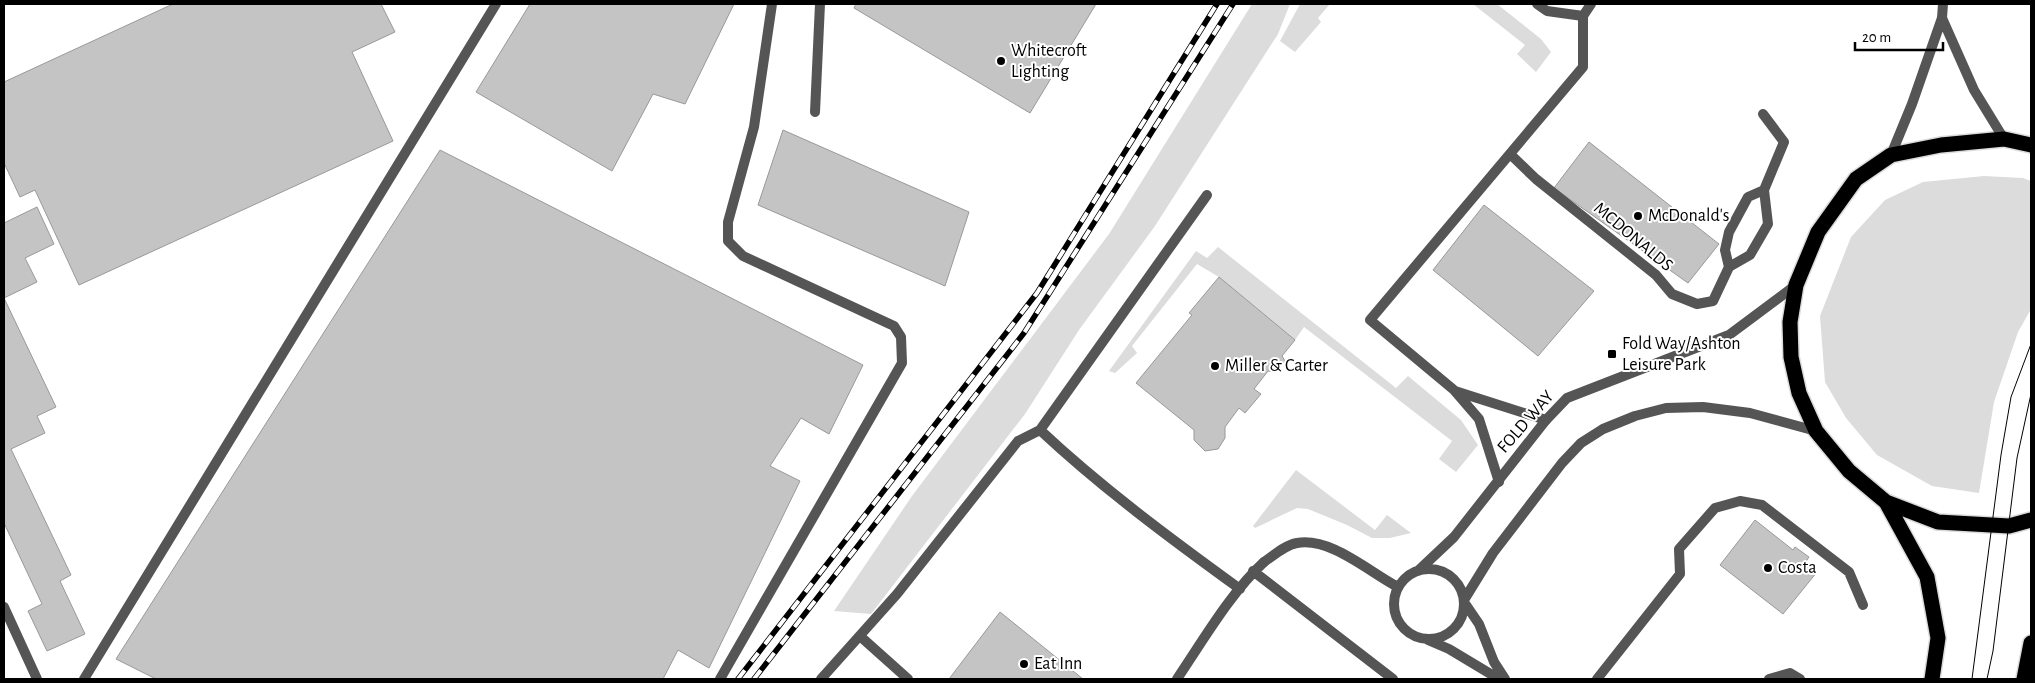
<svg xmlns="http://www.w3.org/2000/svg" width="2035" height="683" viewBox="0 0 2035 683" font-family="'Alegreya Sans',sans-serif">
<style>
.green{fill:#dcdcdc}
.building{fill:#c4c4c4;stroke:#999}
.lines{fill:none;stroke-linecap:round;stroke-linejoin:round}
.highway-casing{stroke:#dbdbdb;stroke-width:18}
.lane{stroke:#555;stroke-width:10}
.street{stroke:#555;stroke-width:10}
.highway{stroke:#000;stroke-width:15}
.tram{stroke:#000;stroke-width:1}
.rail-casing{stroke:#000;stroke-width:5.5}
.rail{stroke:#fff;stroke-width:4;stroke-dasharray:11;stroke-linecap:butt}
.poi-dot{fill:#000;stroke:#fff;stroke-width:2}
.labels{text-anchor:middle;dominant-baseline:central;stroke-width:4;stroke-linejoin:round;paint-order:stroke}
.poi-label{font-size:18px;fill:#000;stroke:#fff;text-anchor:start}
.street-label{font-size:18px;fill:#000;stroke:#fff}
</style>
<rect width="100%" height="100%" fill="#fff"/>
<path class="green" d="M 1252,4 L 1290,4 L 1278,34 L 1155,226 L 1079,330 L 1025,414 L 871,614 L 834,611 L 912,496 L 1109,234 Z
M 1300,4 L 1330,4 L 1318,18 L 1321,22 L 1295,52 L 1280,41 Z
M 1473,4 L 1497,4 L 1541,39 L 1551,52 L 1536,72 L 1517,54 L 1525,45 Z
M 1984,176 L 2023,178 L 2031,181 L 2031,309 L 2018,332 L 1994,402 L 1979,493 L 1932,486 L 1877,455 L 1846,418 L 1825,382 L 1820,316 L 1851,237 L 1885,200 L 1923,182 Z
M 1218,247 L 1396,388 L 1408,376 L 1461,420 L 1478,445 L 1456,472 L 1439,459 L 1452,441 L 1304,327 L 1295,340 L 1219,277 L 1197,264 L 1132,346 L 1137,353 L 1115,373 L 1109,371 L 1196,251 L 1207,258 Z
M 1296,470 L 1375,530 L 1387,515 L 1411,533 L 1390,538 L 1372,538 L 1347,525 L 1308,509 L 1297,508 L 1255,528 L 1253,526 Z"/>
<path class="building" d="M 173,4 L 381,4 L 395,32 L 352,52 L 393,141 L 79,285 L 35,190 L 20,197 L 4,163 L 4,82 Z
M 530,4 L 734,4 L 685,104 L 653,94 L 612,171 L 476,92 Z
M 856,4 L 1096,4 L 1030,113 L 854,8 Z
M 783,130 L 969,212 L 945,286 L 758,205 Z
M 1589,142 L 1719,244 L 1688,283 L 1554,188 Z
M 440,150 L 863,365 L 829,434 L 801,418 L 770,466 L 800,481 L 709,668 L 678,650 L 663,679 L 156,679 L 116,659 Z
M 1484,205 L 1594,291 L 1538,356 L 1433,270 Z
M 37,207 L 54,244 L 25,258 L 37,282 L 4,298 L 56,407 L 37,416 L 45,433 L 11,449 L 71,575 L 60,581 L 85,634 L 47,651 L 28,611 L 42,604 L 4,523 L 4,223 Z
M 1219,277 L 1295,340 L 1282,356 L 1285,361 L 1274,372 L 1268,371 L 1254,389 L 1261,394 L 1245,413 L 1239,408 L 1225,427 L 1225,438 L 1218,449 L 1205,451 L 1194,440 L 1194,430 L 1136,383 L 1192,315 L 1189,313 Z
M 1755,520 L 1793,550 L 1795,547 L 1809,557 L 1805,563 L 1817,572 L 1783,614 L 1720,565 Z
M 1000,612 L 1083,679 L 949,679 Z"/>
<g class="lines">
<defs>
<path id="highway" d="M 2031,145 L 2004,139 L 1941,145 L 1891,155 L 1856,179 L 1818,232 L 1796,285 L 1790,322 L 1791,357 L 1799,393 L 1816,431 L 1849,471 L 1886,502 L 1938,522 L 2009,526 L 2031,520
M 1886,502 L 1927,577 L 1938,638 L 1932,679
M 2024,679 L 2031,643"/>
</defs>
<use href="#highway" class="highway-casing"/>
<path class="lane" d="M 1537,4 L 1547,11 L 1583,16
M 1942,18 L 1943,4
M 815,112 L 820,4
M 1510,154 L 1536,179 L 1656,275 L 1672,294 L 1697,304 L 1713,301 L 1729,267 L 1750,255 L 1768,224 L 1764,190 L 1784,142 L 1763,114
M 1729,267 L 1725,250 L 1729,232 L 1748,197 L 1764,190
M 1455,391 L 1546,420
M 1040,430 L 1207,195
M 1499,482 L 1479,419 L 1454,390 L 1370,320 L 1583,67 L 1583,16 L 1591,4
M 1253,571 L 1393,679
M 861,637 L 908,679
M 84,679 L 496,4
M 720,679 L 902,363 L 901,337 L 894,326 L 743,256 L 728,241 L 728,222 L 754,127 L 772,4
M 821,679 L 897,594 L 1018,441 L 1040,430 C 1102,488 1171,539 1240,589
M 1177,679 C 1202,642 1231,592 1264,562
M 1597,679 L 1680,574 L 1679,549 L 1715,508 L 1740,501 L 1762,505 L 1849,572 L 1863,605
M 1769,679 L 1790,673 L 1800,679"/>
<path class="street" d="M 1942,18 L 1974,90 L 2004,139
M 1891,155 L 1912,104 L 1942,18
M 1264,562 C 1274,555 1285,545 1297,543 C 1331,537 1369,572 1398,587
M1394 604a35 35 0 1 1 70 0a35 35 0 1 1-70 0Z
M 1419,570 L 1454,537 L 1546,420 L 1567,398 L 1729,335 L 1796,285
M 1464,600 L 1493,553 L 1562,463 L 1581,443 L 1603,429 L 1635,416 L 1666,408 L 1703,407 L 1750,413 L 1816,431
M 1464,602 L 1479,624 L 1494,662 L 1505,679
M 4,607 L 37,679
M 1428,640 L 1449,649 L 1499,679"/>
<use href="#highway" class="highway"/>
<path class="tram" d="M 1972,679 L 2001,455 L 2011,397 L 2031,344
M 1987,679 L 1993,651 L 2017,458 L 2031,394"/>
<defs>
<path id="rail" d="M 738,679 L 1037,293 L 1217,4
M 754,679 L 1024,333 L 1233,4"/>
</defs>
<use href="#rail" class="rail-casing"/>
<use href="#rail" class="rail"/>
</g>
<g class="poi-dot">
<circle cx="1001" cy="61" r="5"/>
<circle cx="1638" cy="216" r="5"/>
<rect x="1607" y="349" width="10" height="10" rx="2.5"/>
<circle cx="1215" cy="366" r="5"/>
<circle cx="1768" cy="568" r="5"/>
<circle cx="1024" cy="664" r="5"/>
</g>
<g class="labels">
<g class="poi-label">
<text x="1011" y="51">Whitecroft<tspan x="1011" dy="21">Lighting</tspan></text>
<text x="1648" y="216">McDonald's</text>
<text x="1622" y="344">Fold Way/Ashton<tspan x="1622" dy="21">Leisure Park</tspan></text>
<text x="1225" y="366">Miller &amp; Carter</text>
<text x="1778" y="568">Costa</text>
<text x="1034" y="664">Eat Inn</text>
</g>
<g class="street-label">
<text transform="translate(1633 237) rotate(40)">MCDONALDS</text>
<text transform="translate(1526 422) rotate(-49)">FOLD WAY</text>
</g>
</g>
<rect width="2035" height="683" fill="none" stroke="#000000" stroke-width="10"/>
<path d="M1855 42v8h88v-8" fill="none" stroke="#000000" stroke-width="2.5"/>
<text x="1862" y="42" font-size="15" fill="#000000" stroke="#ffffff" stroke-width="4" paint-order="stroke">20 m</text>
</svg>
